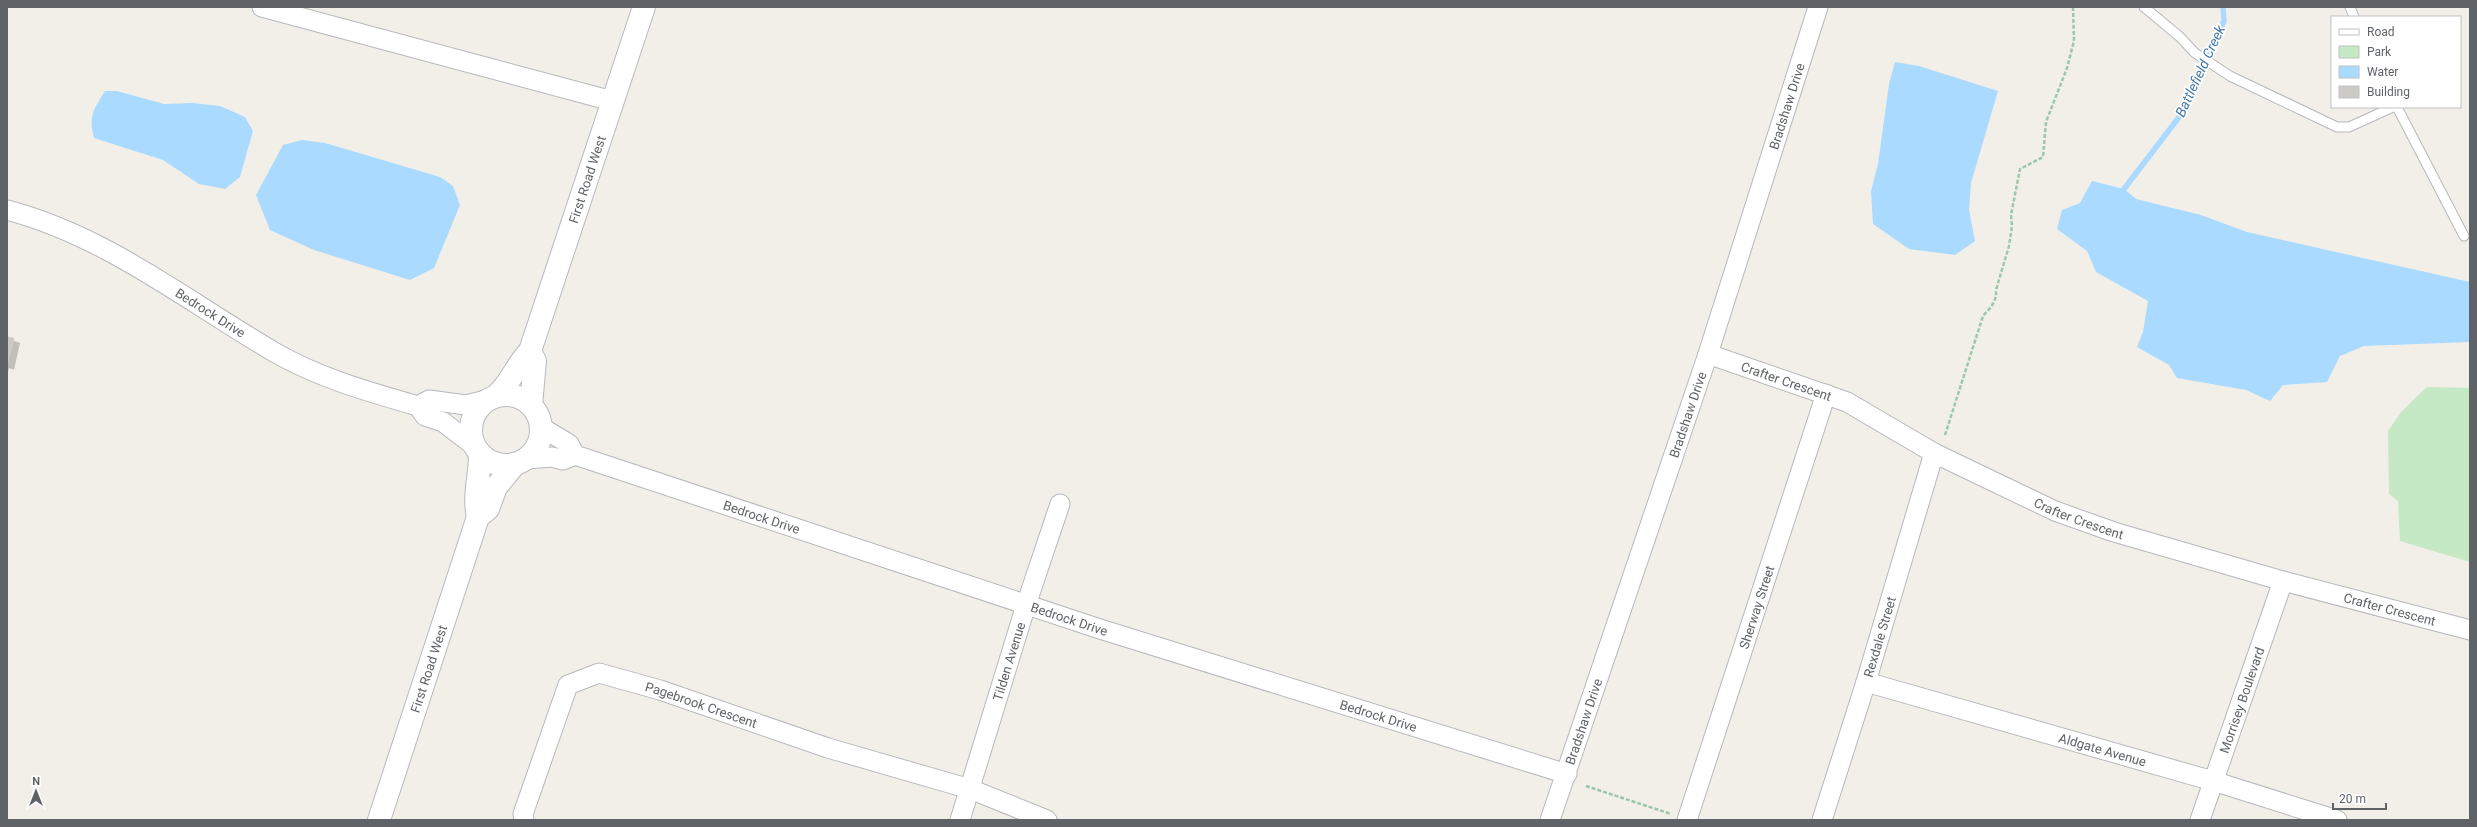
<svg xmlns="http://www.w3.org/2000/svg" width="2477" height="827" viewBox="0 0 2477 827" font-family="Roboto,sans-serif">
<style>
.green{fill:#c5e8c5}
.water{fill:#aadaff}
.shadow{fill:#0003}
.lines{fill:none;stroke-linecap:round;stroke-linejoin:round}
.stream{stroke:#aadaff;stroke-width:5.5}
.building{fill:#cccac5;stroke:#d6d1c6}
.lane-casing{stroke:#b5b8bc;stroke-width:11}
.street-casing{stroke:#b5b8bc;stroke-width:21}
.secondary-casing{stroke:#b6babf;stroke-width:24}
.path{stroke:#9cc7a9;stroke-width:2.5;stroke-dasharray:4 2;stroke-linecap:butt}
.lane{stroke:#fff;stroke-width:9}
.street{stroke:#fff;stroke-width:19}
.secondary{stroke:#fff;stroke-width:22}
.labels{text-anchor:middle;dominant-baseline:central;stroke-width:3.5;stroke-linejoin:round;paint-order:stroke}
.street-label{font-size:13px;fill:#5f6368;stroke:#fff}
.water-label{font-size:14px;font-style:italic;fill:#4174aa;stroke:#fff}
</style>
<rect width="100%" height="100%" fill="#f1efe8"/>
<path class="green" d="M 2427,387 L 2470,388 L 2470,562 L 2400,541 L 2398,501 L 2389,494 L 2388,431 L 2402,411 Z"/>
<path class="water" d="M 1895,62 L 1919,66 L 1998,91 L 1971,183 L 1969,210 L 1975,241 L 1955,255 L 1909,249 L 1873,224 L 1871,191 L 1878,164 L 1889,84 Z
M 105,91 L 117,91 L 164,104 L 193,103 L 220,106 L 245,117 L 253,131 L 240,177 L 225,189 L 199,184 L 163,160 L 94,138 C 88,116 94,109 105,91 Z
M 302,140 L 325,143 L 440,177 L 453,186 L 460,205 L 434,268 L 410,280 L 314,250 L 270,230 L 256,195 L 283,145 Z
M 2092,181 L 2124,189 L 2136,199 L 2201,215 L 2247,232 L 2470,282 L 2470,342 L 2364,346 L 2340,356 L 2327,382 L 2283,385 L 2270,401 L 2246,390 L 2177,378 L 2169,365 L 2137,347 L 2143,332 L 2148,301 L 2096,272 L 2087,251 L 2057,229 L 2062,210 L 2080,203 Z"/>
<path class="shadow" d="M 7,338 L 20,343 L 14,370 L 9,368 L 7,376 Z"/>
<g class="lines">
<path class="stream" d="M 2124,189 L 2183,112 L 2224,21 L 2223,7"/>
</g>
<path class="building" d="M 7,337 L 14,338 L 7,365 Z"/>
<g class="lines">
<defs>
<path id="lane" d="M 2144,7 L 2180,37 L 2195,53 L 2230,76 L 2337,127 L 2349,127 L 2393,107
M 2350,7 L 2354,17
M 2397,107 L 2464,236"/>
<g id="street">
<path d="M 262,7 L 612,101"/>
<path id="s1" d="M 7,210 C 106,236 187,301 274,352 C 319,378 369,392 418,406 L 425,416 L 443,422 L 473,445"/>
<path id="s2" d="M 1708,354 L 1847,402 L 1934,453 L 2055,511 L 2114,532 L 2283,581 L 2470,630"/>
<path d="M 418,406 L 429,400 L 466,405 L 486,400"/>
<path id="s3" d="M 541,427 L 569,444 L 575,455 L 1100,629 L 1567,774"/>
<path d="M 526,459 L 552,457 L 563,460 L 575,455"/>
<path id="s4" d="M 1866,682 L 2213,781 L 2337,820"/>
<path id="s5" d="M 524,820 L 523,814 L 568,685 L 599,673 L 660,690 L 828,748 L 970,789 L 1047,820"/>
<path id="s6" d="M 960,820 L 1026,605 L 1060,504"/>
<path id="s7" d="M 1550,820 L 1708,354 L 1818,7"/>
<path id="s8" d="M 1687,820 L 1826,394"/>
<path id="s9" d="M 1822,820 L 1866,682 L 1934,453"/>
<path id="s10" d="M 2200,820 L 2283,581"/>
</g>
<g id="secondary">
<path d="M 530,351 L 535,361 L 531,405"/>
<circle cx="506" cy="430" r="35"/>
<path id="s11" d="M 497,395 C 512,381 516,365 530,351 L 644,7"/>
<path d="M 478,517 C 473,496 480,476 480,455"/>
<path id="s12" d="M 379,820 L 478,517 L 488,509 L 496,487 L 515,464"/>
</g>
</defs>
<use href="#lane" class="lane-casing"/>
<use href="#street" class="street-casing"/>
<use href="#secondary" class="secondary-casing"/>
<path class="path" d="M 1945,435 L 1983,316 C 1990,308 1997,302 1996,290 L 2009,246 L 2012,226 L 2011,215 L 2020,169 L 2043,157 L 2046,122 L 2067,68 L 2074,41 L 2073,7
M 1586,786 L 1671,814"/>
<use href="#lane" class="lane"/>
<use href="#street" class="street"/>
<use href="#secondary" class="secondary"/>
</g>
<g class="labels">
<g class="street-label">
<text stroke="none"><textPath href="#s7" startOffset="752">Bradshaw Drive</textPath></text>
<text stroke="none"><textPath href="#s11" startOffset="236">First Road West</textPath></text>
<text stroke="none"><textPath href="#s1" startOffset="229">Bedrock Drive</textPath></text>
<text stroke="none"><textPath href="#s2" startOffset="83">Crafter Crescent</textPath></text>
<text stroke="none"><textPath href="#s7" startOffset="428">Bradshaw Drive</textPath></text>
<text stroke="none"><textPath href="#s3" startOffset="242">Bedrock Drive</textPath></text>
<text stroke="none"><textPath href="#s2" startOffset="407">Crafter Crescent</textPath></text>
<text stroke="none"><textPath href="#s8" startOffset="224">Sherway Street</textPath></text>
<text stroke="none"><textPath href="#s2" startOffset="731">Crafter Crescent</textPath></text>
<text stroke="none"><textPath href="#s3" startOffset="566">Bedrock Drive</textPath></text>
<text stroke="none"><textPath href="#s9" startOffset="192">Rexdale Street</textPath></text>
<text stroke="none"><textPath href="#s6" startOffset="166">Tilden Avenue</textPath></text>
<text stroke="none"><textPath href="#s12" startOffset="159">First Road West</textPath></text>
<text stroke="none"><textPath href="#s10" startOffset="127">Morrisey Boulevard</textPath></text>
<text stroke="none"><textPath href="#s5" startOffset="283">Pagebrook Crescent</textPath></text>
<text stroke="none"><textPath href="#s3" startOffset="890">Bedrock Drive</textPath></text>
<text stroke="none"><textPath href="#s7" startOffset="104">Bradshaw Drive</textPath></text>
<text stroke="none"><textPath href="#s4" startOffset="246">Aldgate Avenue</textPath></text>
</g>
<g class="water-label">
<text transform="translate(2200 71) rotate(-65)">Battlefield Creek</text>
</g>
</g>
<rect width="2477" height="827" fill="none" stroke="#5f6368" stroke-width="16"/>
<rect x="2331" y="16" width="130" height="92" fill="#ffffff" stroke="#bfc1c3"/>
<rect x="2339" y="29" width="20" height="6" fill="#ffffff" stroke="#bfc1c3"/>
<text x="2367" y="36" font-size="12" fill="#5f6368">Road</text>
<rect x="2339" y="46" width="20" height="12" fill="#c5e8c5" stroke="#bfc1c3"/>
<text x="2367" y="56" font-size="12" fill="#5f6368">Park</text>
<rect x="2339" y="66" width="20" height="12" fill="#aadaff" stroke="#bfc1c3"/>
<text x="2367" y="76" font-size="12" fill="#5f6368">Water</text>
<rect x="2339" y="86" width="20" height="12" fill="#cccac5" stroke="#bfc1c3"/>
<text x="2367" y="96" font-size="12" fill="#5f6368">Building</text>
<g transform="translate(36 791)" stroke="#ffffff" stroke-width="3" paint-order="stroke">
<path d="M0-3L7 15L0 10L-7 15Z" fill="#5f6368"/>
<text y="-6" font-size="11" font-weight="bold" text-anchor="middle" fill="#5f6368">N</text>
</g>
<path d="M2333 803v6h53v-6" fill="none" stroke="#5f6368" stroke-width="2"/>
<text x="2339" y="803" font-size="12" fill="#5f6368" stroke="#ffffff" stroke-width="3" paint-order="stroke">20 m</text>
</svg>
